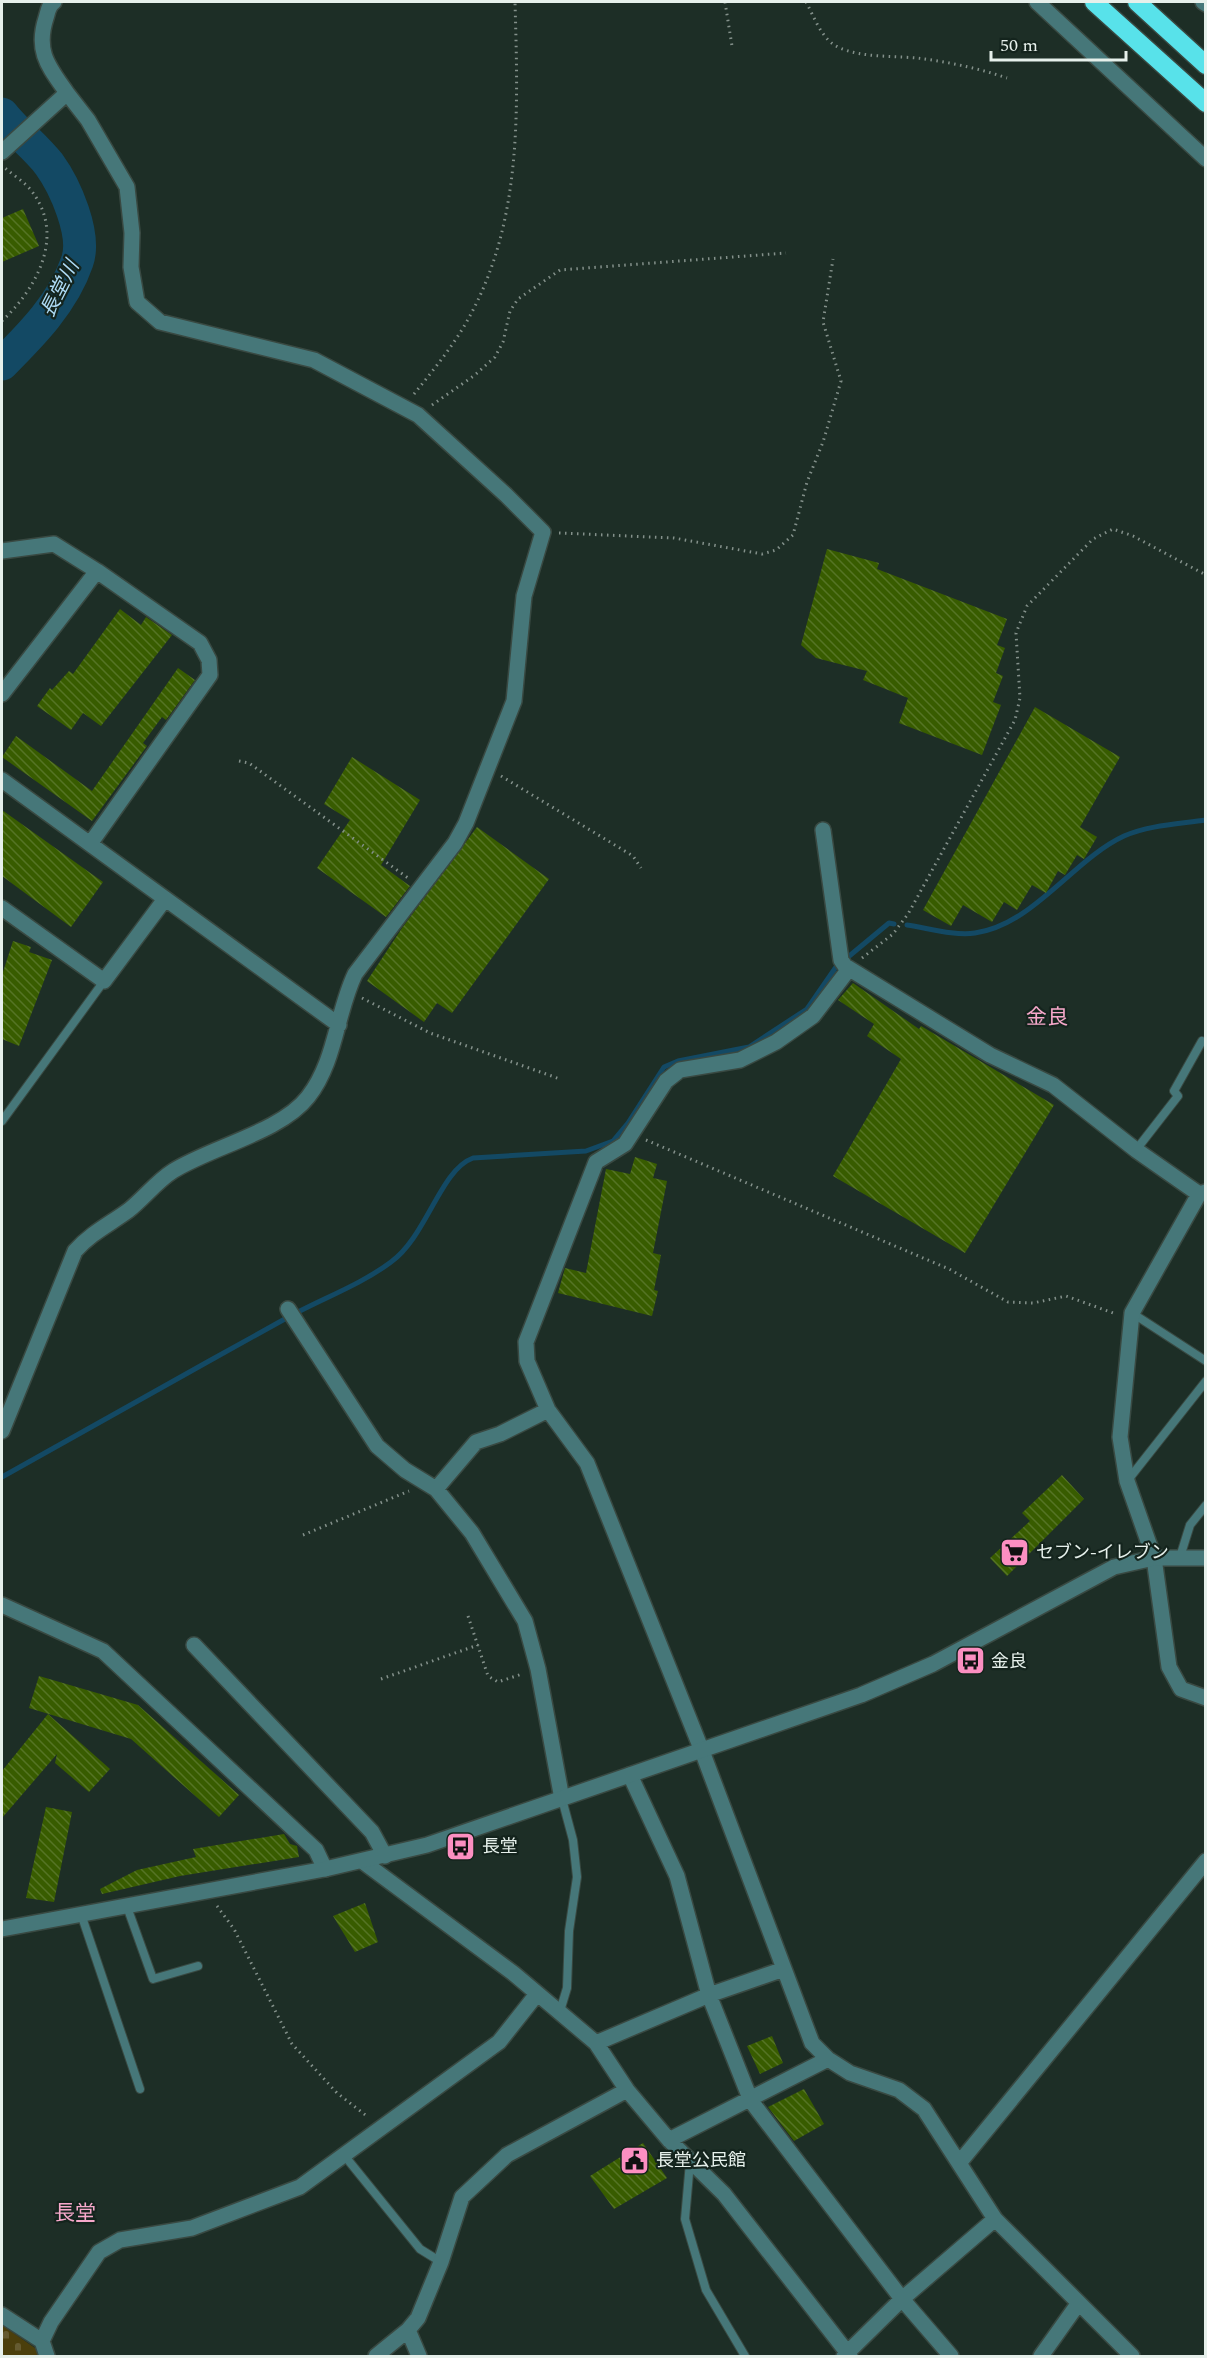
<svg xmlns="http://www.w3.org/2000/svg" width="1207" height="2358" viewBox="0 0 1207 2358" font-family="Spectral,'Noto Sans JP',serif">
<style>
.cemetery{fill:url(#cemetery-stones)}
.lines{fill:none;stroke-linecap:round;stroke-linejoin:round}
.stream{stroke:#134964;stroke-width:5}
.river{stroke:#134964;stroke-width:33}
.building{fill:url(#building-back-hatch)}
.service-casing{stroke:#394942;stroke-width:10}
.minor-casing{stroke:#394942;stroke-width:18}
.tertiary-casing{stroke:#394942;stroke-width:18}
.motorway-casing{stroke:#394942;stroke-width:21}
.path{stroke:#84918b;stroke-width:3;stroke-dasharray:1.5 4.5;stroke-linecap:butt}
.service{stroke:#467779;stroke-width:8}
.minor{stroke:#467779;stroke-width:15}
.tertiary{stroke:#467779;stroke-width:15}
.motorway{stroke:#58e2ea;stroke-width:18}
.labels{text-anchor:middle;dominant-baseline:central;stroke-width:4.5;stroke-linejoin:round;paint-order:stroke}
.poi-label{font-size:18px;fill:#e6f0eb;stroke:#14241d;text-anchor:start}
.water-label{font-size:20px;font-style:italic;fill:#aedbf5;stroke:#14241d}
.quarter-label{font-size:21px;fill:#f6a8ca;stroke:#14241d}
</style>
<defs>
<pattern id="cemetery-stones" width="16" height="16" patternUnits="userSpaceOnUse" patternTransform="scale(1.5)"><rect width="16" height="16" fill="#4b3f0c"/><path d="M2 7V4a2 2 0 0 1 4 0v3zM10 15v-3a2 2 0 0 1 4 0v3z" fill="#655b30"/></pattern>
<pattern id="building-back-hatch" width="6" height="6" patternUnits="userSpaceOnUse" patternTransform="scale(1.5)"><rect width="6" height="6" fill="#385c00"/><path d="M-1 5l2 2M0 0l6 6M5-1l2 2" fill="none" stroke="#557425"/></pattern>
</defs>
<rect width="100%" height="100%" fill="#1d2e26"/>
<path class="cemetery" d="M 2,2325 L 35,2348 L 43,2356 L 2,2356 Z"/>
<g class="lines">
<path class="stream" d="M 907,925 C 928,928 954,936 975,933 C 1033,925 1074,859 1124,836 C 1149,825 1179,824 1206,820
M 2,1477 C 95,1425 189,1372 283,1320 C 318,1300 359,1286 391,1262 C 427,1236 440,1170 473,1158 L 586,1151 L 613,1141 L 628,1123 L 664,1067 L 678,1061 L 749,1047 L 807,1009 L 836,967 L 889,923 L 894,924"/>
<path class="river" d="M 2,114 C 16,132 35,146 49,164 C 65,186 87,235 77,262 C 63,303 31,335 2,364"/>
</g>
<path class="building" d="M 23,209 L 39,246 L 2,262 L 2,218 Z
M 827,549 L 879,563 L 877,569 L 1007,619 L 997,645 L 1005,648 L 996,673 L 1003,676 L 993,702 L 1001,705 L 982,755 L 899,723 L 908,698 L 863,680 L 867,671 L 816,658 L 801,645 Z
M 120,609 L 141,625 L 146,617 L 172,635 L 101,726 L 83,713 L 71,730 L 37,706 L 50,688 L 52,690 L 69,671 L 73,674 Z
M 178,668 L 195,680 L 166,720 L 162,717 L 143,743 L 147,746 L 92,821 L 2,757 L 16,736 L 92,791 Z
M 1035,707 L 1120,757 L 1080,827 L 1097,837 L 1084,859 L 1077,855 L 1065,875 L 1058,871 L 1046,893 L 1032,885 L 1017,910 L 1004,902 L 992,922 L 963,905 L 951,926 L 923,910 Z
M 352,757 L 420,800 L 381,865 L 410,886 L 386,917 L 317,868 L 350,820 L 324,804 Z
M 2,810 L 103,882 L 71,927 L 2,876 Z
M 477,827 L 549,879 L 452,1013 L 437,1003 L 424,1022 L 367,981 L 402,928 Z
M 13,941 L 31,947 L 29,952 L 52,960 L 19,1046 L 2,1039 L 2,975 Z
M 853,983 L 919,1029 L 921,1026 L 1054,1105 L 965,1253 L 833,1176 L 901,1059 L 867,1036 L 874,1024 L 838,1000 Z
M 635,1157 L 657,1164 L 653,1178 L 667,1181 L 653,1253 L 661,1255 L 654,1290 L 658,1291 L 652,1316 L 558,1293 L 565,1268 L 586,1273 L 606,1169 L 630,1174 Z
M 1062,1475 L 1084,1499 L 1007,1576 L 990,1558 L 1030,1521 L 1022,1513 Z
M 39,1676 L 138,1705 L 239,1795 L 219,1817 L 131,1739 L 29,1708 Z
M 48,1714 L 110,1769 L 89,1792 L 55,1763 L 57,1754 L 2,1818 L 2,1771 Z
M 46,1807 L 72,1812 L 54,1902 L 26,1898 Z
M 284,1834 L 290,1844 L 297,1846 L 299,1857 L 180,1876 L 102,1894 L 100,1889 L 137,1870 L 196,1857 L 193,1849 Z
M 365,1903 L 378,1942 L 355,1952 L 333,1916 Z
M 772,2036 L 783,2063 L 760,2074 L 747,2046 Z
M 804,2089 L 824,2124 L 794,2141 L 768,2107 Z
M 643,2143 L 667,2178 L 614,2209 L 590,2176 Z"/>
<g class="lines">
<defs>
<path id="service" d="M 2,1121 L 104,981
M 1136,1150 L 1178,1096 L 1174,1091 L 1202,1041
M 1132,1313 L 1206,1361
M 1128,1480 L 1206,1381
M 1180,1557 L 1190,1525 L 1206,1505
M 126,1904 L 153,1979 L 198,1966
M 81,1914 L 140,2089
M 560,2011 L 567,1988 L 569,1931 L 577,1877 L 573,1840 L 562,1799
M 344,2155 L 420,2249 L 441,2262
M 690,2162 L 685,2219 L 706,2290 L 745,2356"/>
<path id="minor" d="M 54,2 C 48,6 48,12 46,18 C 35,52 49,67 67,93
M 1037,2 L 1206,159
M 1203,2 L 1206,4
M 2,152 L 67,93 L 88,120 L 127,187 L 132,233 L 131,267 L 137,302 L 160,322 L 314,360 L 418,415 L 506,495 L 543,532 L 524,596 L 514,701 L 466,823 L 455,843 L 355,974 C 336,1014 336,1061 308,1097 C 281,1132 211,1147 173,1171 C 157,1181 144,1198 129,1210 C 110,1224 91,1233 75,1251 L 2,1431
M 2,551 L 54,544 L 97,571 L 200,643 L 209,660 L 210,675 L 90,844
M 2,694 L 97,571
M 2,780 L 339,1025
M 823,830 L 841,960 L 845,966 L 990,1055 L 1053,1085 L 1136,1150 L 1199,1194
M 2,908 L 104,981 L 165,899
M 1206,1192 L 1199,1194 L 1132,1313 L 1120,1437 L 1127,1481 L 1154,1558 L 1169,1667 L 1181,1689 L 1206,1698
M 288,1309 L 377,1446 L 405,1470 L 436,1489
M 548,1410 L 587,1463 L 702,1751 L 812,2043 L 828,2059 L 850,2073 L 899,2090 L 924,2109 L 995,2219 L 1132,2356
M 2,1605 L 103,1651 L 316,1850 L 325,1869
M 194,1645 L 372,1832 L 385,1856
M 630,1775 L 677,1876 L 709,1995 L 751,2101 L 902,2299 L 951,2356
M 562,1799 L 538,1669 L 525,1621 L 472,1533 L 436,1489 L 476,1442 L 500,1434 L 548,1410 L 527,1361 L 526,1342 L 596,1162 L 625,1144 L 666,1081 L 680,1070 L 740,1060 L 776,1042 L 813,1016 L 849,969
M 362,1861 L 513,1973 L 596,2043 L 627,2090 L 669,2140 L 724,2194 L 850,2356
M 596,2043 L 709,1995 L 784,1969
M 669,2140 L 828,2059
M 960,2162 L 1206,1861
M 2,2315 L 42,2341
M 408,2330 L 419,2356
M 47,2356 L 42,2341 L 51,2322 L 99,2252 L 120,2240 L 192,2228 L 300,2187 L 499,2042 L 537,1994
M 376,2356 L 408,2330 L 418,2318 L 441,2262 L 462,2197 L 507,2155 L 627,2090
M 844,2356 L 902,2299 L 995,2219
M 1041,2356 L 1078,2304"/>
<path id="tertiary" d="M 2,1929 L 325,1869 L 427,1845 L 861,1695 L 933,1664 L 1114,1567 L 1154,1558 L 1206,1558"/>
<path id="motorway" d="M 1094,2 L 1206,103
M 1137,2 L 1206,65"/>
</defs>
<use href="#service" class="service-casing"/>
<use href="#minor" class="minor-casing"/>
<use href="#tertiary" class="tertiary-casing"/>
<use href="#motorway" class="motorway-casing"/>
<path class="path" d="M 725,2 L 732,46
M 806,2 C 814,16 821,39 838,47 C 863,59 898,55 925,59 C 953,63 981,69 1007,78
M 2,321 C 37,288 67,234 30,189 C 23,181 13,175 5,168
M 414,394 C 431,373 449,351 463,328 C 523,228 518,113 515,2
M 432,405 L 475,375 L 495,357 L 503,342 L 510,311 L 518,299 L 560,270 L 786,253
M 559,533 L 674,538 L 762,554 L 776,550 L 793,535 L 807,482 L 823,442 L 841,381 L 823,322 L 833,259
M 239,761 L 249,763 L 408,878
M 501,776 L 633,856 L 641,868
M 862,958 L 893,934 L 908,914 L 1015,720 L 1020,698 L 1016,633 L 1027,606 L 1093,539 L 1113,529 L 1133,536 L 1206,575
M 362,998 L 430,1033 L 560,1079
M 646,1140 L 949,1269 L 1008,1302 L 1033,1303 L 1066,1296 L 1116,1314
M 303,1535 L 409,1491
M 468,1616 L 488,1676 L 498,1682 L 522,1674
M 381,1679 L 478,1645
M 217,1906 L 234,1929 L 292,2044 L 337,2093 L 368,2117"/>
<use href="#service" class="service"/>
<use href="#minor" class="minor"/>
<use href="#tertiary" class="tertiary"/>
<use href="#motorway" class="motorway"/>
</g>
<defs>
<symbol id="supermarket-square" viewBox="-11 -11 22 22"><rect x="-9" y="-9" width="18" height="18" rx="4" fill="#fc8fc1" stroke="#14241d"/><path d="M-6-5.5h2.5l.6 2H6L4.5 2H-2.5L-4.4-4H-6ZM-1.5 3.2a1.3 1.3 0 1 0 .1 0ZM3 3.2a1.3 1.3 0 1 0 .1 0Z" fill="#111"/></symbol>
<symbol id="bus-square" viewBox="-11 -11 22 22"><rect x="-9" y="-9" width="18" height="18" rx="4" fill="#fc8fc1" stroke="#14241d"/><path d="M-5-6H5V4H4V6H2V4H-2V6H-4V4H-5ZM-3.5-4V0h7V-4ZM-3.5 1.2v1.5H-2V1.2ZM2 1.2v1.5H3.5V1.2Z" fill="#111"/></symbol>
<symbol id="civic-square" viewBox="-11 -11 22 22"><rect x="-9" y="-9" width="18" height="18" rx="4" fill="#fc8fc1" stroke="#14241d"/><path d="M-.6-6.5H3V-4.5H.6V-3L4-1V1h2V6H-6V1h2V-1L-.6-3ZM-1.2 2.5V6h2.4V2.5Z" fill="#111"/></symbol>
</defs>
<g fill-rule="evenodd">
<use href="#supermarket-square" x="998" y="1536" width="33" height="33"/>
<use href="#bus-square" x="954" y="1644" width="33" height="33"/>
<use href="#bus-square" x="444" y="1830" width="33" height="33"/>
<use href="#civic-square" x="618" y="2144" width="33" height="33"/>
</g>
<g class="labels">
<g class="poi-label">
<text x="1036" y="1552">セブン-イレブン</text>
<text x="991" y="1661">金良</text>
<text x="482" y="1846">長堂</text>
<text x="656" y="2160">長堂公民館</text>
</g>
<g class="water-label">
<text transform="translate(60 289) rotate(-63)">長堂川</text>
</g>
<g class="quarter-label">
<text x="1047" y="1018">金良</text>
<text x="75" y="2214">長堂</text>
</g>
</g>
<rect width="1207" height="2358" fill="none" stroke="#e6f0eb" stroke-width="6"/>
<path d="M991 51v9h135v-9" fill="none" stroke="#e6f0eb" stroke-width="3"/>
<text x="1000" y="51" font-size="18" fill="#e6f0eb" stroke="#14241d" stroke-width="4.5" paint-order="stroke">50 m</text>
</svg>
